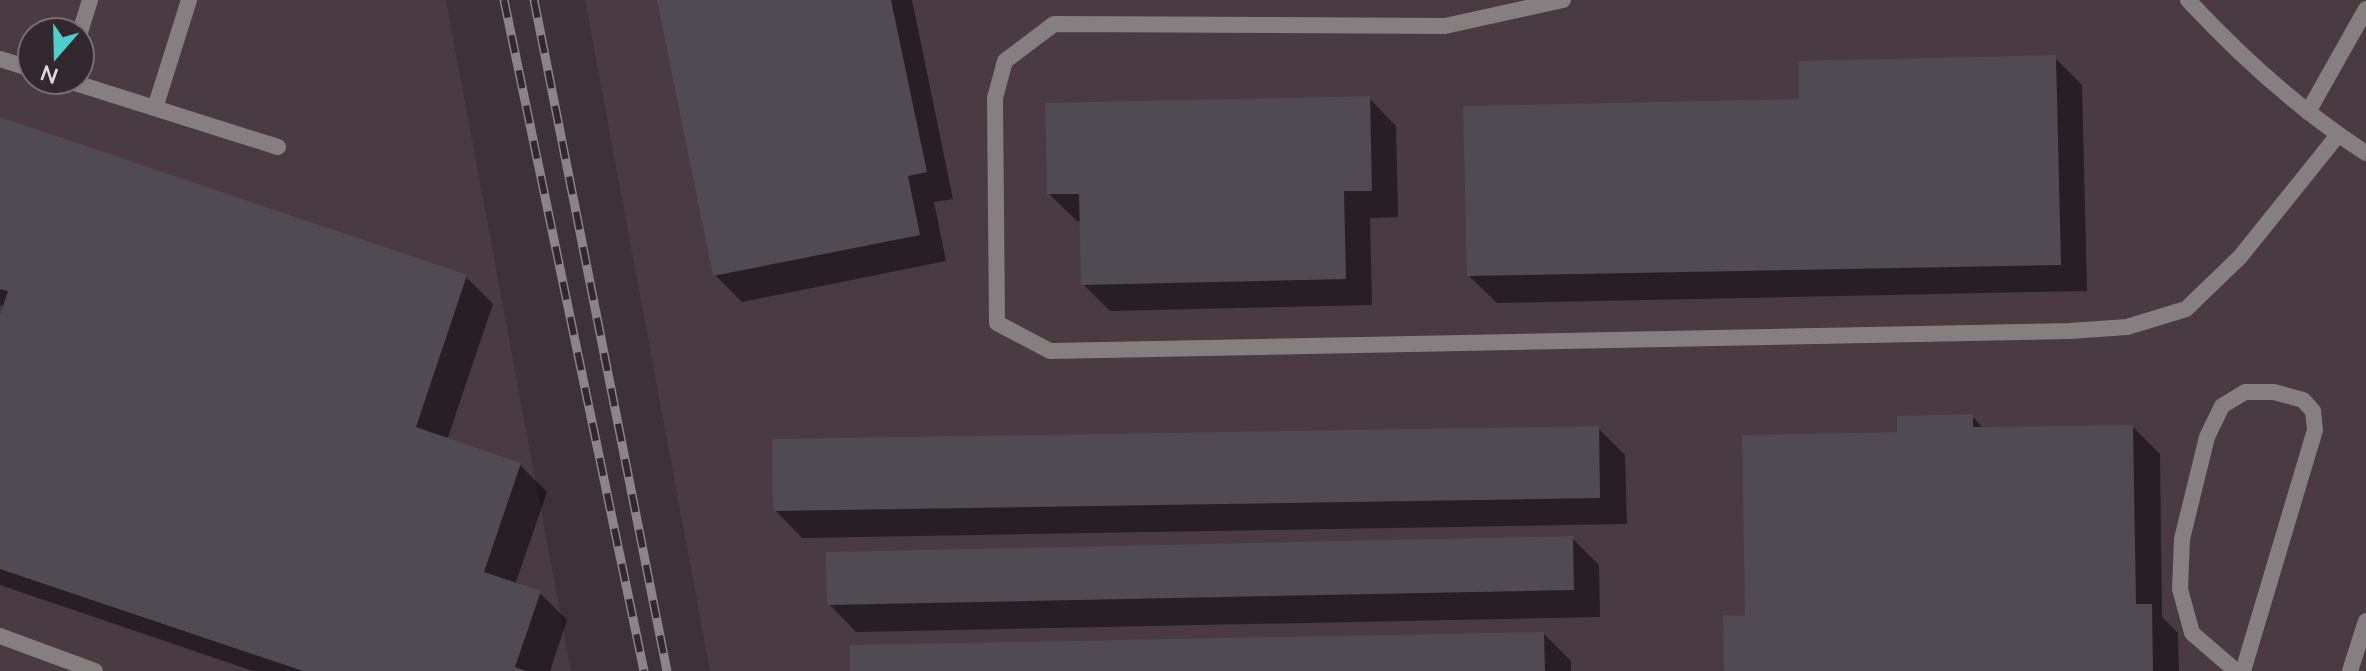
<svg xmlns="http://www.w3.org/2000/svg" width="2366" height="671" viewBox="0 0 2366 671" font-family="Mulish,sans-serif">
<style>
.built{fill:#4a3a42;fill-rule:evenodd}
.shadow{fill:#0007}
.building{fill:#504a53}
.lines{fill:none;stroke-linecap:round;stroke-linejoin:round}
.service{stroke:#857f7f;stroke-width:16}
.minor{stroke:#857f7f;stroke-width:16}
.rail-casing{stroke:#8c8489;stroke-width:9}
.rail{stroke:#32282d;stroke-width:6;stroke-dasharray:18;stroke-linecap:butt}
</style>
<rect width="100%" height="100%" fill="#3c3238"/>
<path class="built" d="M 0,0 L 446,0 L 571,671 L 0,671 ZM 32,32 L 80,32 L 80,80 L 32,80 Z
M 585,0 L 2366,0 L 2366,671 L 710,671 Z"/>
<path class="shadow" d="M 659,0 L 912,0 L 953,199 L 934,202 L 946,261 L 742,302 L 715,275 Z
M 2055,58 L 2082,85 L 2087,291 L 1497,303 L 1469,276 L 1801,101 Z
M 1369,98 L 1396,126 L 1398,217 L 1370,218 L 1372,305 L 1110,311 L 1083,284 L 1081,221 L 1077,221 L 1049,194 Z
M 0,119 L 466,277 L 493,304 L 447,440 L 520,465 L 547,492 L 515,585 L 540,593 L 567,620 L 550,671 L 253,671 L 0,585 L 0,321 L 5,307 L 0,305 Z
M 1972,416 L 1984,429 L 2133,427 L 2160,454 L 2162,617 L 2178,633 L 2179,671 L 1726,671 L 1747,618 L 1900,434 Z
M 1598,428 L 1625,455 L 1627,524 L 802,538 L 775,510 Z
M 1572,538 L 1599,565 L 1600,617 L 856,632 L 829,604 Z
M 1544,634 L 1571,661 L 1571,671 L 852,671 Z"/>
<path class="building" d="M 657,0 L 891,0 L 927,172 L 908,176 L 920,235 L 713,276 Z
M 2056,55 L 2061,265 L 1467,276 L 1463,106 L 1799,99 L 1799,61 Z
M 1370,96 L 1372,191 L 1344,191 L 1346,279 L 1081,285 L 1079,194 L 1047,194 L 1045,103 Z
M 0,117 L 467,275 L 416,427 L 521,463 L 484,572 L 541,591 L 515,667 L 526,671 L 303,671 L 0,569 L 0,315 L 8,291 L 0,289 Z
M 1973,414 L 1973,427 L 2133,425 L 2136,604 L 2152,604 L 2153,671 L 1724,671 L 1723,615 L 1745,616 L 1742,435 L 1897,432 L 1897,416 Z
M 1599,426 L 1600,498 L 773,511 L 772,439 Z
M 1573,536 L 1574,590 L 827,605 L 826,552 Z
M 1544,632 L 1545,671 L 850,671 L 850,645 Z"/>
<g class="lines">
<path class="service" d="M 1563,0 L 1445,26 L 1054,24 L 1005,61 L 995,98 L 997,323 L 1050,351 L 2070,331 L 2127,327 L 2186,309 L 2240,257 L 2338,135
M 80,32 L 90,0
M 0,59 L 32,69
M 66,80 L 278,147
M 155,108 L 189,0
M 2308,112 L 2366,9
M 0,636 L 95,671
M 2236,671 L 2192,633 L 2180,589 L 2182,539 L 2207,437 L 2222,406 L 2245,392 L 2274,392 L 2303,400 L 2313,411 L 2315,430 L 2243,671"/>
<path class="minor" d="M 2188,0 C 2242,58 2299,110 2366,153
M 2350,671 L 2366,621"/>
<defs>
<path id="rail" d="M 504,0 L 644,671
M 534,0 L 667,671"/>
</defs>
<use href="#rail" class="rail-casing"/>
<use href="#rail" class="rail"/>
</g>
<g transform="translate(56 56) rotate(200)"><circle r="38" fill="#32282d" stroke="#786f73" stroke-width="2"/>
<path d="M0-6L14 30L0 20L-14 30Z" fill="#53cdcb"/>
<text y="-12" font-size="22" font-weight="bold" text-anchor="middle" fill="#e0dadd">N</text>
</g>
</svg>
